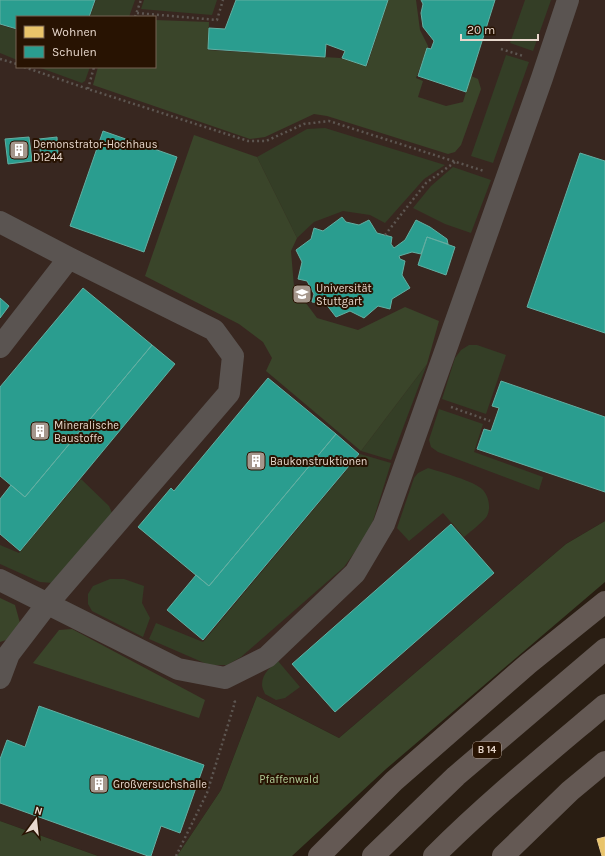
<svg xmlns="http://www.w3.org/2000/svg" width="605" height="856" viewBox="0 0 605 856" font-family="Karla,sans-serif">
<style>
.education{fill:#382720;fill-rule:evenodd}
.green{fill:#343e26}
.forest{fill:#3a452a}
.homes{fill:#e9c46a;stroke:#e9ca88}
.schools{fill:#2a9d8f;stroke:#63afa2}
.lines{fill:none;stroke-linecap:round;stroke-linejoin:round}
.path{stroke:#5d5651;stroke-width:2.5;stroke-dasharray:2 3;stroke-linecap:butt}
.minor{stroke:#5a5451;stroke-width:22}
.highway{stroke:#645954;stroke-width:22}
.labels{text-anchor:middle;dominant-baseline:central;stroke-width:4;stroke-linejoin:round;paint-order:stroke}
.shield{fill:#281302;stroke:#ae9d90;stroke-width:1}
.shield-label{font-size:10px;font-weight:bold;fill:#e8d8cd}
.poi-label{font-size:11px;fill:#e8d8cd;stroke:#281302;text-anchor:start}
.park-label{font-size:11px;fill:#b3cf99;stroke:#281302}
</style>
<rect width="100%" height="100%" fill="#291d12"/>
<path class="education" d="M 0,0 L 605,0 L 605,521 L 566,544 L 339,738 L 257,696 L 221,790 L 177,856 L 98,856 L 0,821 ZM 17,17 L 155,17 L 155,67 L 17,67 Z"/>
<path class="green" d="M 96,0 L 135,0 L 129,17 L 90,17 Z
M 144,0 L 217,0 L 212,15 L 141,9 Z
M 525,0 L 551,0 L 533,51 L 510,43 Z
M 0,25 L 17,30 L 17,60 L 0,53 Z
M 506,55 L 529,62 L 493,163 L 471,156 Z
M 38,67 L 90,67 L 85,81 L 82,83 Z
M 325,128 L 445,165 L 424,179 L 385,223 L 370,215 L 343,211 L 314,222 L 297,238 L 257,157 L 307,129 Z
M 453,167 L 491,180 L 471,233 L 445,224 L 413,208 L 431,186 Z
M 469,345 L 477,345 L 506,355 L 486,414 L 442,399 L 455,358 L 461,350 Z
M 427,364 L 391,460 L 361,451 Z
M 439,409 L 483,424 L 474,452 L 543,477 L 539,490 L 438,452 L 431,447 L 429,440 Z
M 360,454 L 391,463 L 373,521 L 364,539 L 344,567 L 241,657 L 227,665 L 209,665 L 149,639 L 156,623 L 203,642 Z
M 428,468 C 440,472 475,481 483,490 C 489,497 491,508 487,516 C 484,521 469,533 464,537 L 443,513 L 409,541 L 397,528 L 414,478 L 418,473 Z
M 81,479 L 109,506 L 112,513 L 53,583 L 40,582 L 0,564 L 0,545 L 19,553 Z
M 110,579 L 124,579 L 144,586 L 142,603 L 150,618 L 143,637 L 92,611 L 88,604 L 88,594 L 93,586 Z
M 278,661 L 300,687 L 285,698 L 276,700 L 265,694 C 264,691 262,688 262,685 C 262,673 271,667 278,661 Z"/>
<path class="forest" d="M 388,0 L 416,0 L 420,30 L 428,46 L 416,78 L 423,81 L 418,97 L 446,106 L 463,102 L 471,76 L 478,79 L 481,89 L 461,145 L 455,152 L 448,154 L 327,116 L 314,114 L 265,137 L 250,139 L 93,85 L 98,67 L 155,67 L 155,20 L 209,22 L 208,50 L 340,58 L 367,66 Z
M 194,135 L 257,157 L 297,238 L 291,251 L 294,287 L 317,318 L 358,330 L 405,307 L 439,321 L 427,364 L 361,451 L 266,371 L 272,358 L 263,342 L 239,324 L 145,276 Z
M 605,521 L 605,582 L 386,769 L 292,856 L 177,856 L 221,790 L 257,696 L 339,738 L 566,544 Z
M 0,598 L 15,605 L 20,623 L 12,638 L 0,642 Z
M 72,629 L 205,700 L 199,718 L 33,663 L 59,630 Z
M 0,821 L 98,856 L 0,856 Z"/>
<path class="homes" d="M 605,837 L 605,856 L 602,856 L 597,839 Z"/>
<path class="schools" d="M 0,0 L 95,0 L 89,17 L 17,17 L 17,29 L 0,24 Z
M 236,0 L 388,0 L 366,66 L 342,58 L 345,51 L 326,44 L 325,57 L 208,49 L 209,28 L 225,29 Z
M 421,0 L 495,0 L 466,92 L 418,76 L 427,48 L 431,49 L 434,41 L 423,27 L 421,13 L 423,4 Z
M 103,131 L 177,157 L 144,252 L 70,226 Z
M 29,137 L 32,161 L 8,164 L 5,139 Z
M 57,137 L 58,155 L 41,157 L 39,139 Z
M 580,153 L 605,161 L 605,333 L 527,307 Z
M 342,217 L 346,222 L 359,225 L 369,220 L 377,233 L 392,237 L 391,244 L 394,248 L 405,240 L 416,220 L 430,227 L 447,239 L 448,244 L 427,237 L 421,254 L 412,252 L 399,256 L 400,259 L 405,261 L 402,275 L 410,288 L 392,299 L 390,309 L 378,306 L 364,318 L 350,311 L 336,317 L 326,304 L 312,302 L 314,294 L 307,281 L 298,279 L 302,262 L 296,250 L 311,239 L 314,228 L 323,231 Z
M 427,237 L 455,247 L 446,275 L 418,265 Z
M 83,288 L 152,345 L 25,497 L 0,476 L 0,387 Z
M 0,298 L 9,306 L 0,318 Z
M 152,345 L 175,364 L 20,551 L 0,534 L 0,499 L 11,485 L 25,497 Z
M 268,378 L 336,434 L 209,586 L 138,527 L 171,488 L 174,491 Z
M 501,381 L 605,417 L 605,492 L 477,449 L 484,429 L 491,431 L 499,408 L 492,406 Z
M 336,434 L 359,454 L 203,640 L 167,610 L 196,575 L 209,586 Z
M 451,524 L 494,573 L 335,712 L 292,664 Z
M 39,706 L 204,765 L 180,833 L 161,826 L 151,856 L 148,856 L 0,803 L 0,759 L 7,740 L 25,747 Z"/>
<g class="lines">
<path class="path" d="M 137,13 L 217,20 L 223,0
M 135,17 L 141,0
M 501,49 L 523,56
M 0,59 L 17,64
M 24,67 L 88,89 L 248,141 L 266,141 L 304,124 L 329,121 L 484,171
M 88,89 L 94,67
M 385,235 L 426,183 L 455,162
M 451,407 L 490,421
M 176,856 L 207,793 L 235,702 L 233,699"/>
<path class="minor" d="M 0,222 L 69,258 L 214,330 L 233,356 L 229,393 L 48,603 L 9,654 L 0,678
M 0,347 L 69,258
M 0,580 L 178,669 L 225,678 L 267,657 L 355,573 L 384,524 L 542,78 L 568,0"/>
<path class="highway" d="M 319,856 L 394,781 L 528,664 L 605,602
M 373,856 L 456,776 L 605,649
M 434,856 C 488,802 547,754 605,705
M 503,856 L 570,791 L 605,762"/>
</g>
<defs>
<symbol id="building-square" viewBox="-11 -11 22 22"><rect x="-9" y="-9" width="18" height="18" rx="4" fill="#a5978c" stroke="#281302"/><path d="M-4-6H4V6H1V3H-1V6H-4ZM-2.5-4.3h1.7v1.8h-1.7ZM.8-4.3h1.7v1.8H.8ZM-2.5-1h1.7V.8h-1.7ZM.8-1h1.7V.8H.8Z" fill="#fff"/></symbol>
<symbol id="university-square" viewBox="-11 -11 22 22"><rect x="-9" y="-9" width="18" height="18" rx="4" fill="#a5978c" stroke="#281302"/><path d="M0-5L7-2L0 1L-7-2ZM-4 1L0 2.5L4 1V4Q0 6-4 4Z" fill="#fff"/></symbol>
</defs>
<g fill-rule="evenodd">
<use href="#building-square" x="8" y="139" width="22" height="22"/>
<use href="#university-square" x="291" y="283" width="22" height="22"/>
<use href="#building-square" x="29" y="420" width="22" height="22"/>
<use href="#building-square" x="245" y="450" width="22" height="22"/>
<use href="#building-square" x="88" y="773" width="22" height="22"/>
</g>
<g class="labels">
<rect class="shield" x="473" y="742" width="28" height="16" rx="3"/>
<g class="shield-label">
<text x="487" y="750">B 14</text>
</g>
<g class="poi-label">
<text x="33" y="144">Demonstrator-Hochhaus<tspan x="33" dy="13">D1244</tspan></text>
<text x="316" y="288">Universität<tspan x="316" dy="13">Stuttgart</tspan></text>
<text x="54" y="425">Mineralische<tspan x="54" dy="13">Baustoffe</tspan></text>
<text x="270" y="461">Baukonstruktionen</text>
<text x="113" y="784">Großversuchshalle</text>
</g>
<g class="park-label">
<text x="289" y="779">Pfaffenwald</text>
</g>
</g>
<rect x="16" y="16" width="140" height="52" fill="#281302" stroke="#756253"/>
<rect x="24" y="26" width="20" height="12" fill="#e9c46a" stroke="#756253"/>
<text x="52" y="36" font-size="12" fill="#e8d8cd">Wohnen</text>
<rect x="24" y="46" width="20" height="12" fill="#2a9d8f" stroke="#756253"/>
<text x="52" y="56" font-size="12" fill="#e8d8cd">Schulen</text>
<g transform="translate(36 820) rotate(15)" stroke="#281302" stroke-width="3" paint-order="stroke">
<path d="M0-3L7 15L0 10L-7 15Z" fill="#e8d8cd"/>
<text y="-6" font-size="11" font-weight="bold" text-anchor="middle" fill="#e8d8cd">N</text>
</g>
<path d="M461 34v6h77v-6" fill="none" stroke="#e8d8cd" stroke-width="2"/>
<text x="467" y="34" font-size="12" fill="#e8d8cd" stroke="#281302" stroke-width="3" paint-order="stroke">20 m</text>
</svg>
